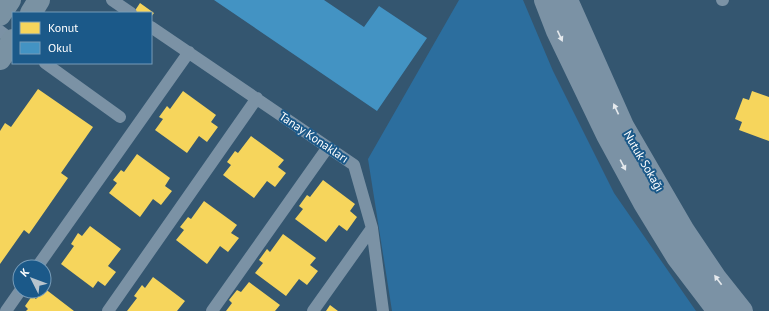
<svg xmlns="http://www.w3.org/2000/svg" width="769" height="311" viewBox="0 0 769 311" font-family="'PT Sans',sans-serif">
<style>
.green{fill:#2c6e9e}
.homes{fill:#f6d55c}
.schools{fill:#4393c3}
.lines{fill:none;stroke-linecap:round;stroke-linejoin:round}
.lane{stroke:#7b92a5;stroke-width:12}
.street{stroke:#7b92a5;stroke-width:22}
.primary{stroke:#7a92a3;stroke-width:22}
.oneway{fill:#e5e9ed}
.labels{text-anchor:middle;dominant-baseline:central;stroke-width:4;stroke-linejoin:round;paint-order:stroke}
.street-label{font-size:12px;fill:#fff;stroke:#1b5989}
</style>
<rect width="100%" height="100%" fill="#345670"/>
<path class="green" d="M 459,0 L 523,0 L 553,71 L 614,193 L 696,311 L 392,311 L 368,159 Z"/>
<path class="homes" d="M 140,3 L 154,13 L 151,17 L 151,13 L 136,13 L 134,12 Z
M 38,89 L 93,127 L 61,173 L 68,178 L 29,234 L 24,230 L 0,264 L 0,131 L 5,123 L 11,127 Z
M 183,91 L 216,115 L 211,122 L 218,127 L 207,142 L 199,136 L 187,153 L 155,130 L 163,119 L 159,117 L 167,106 L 170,109 Z
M 752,91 L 769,97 L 769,141 L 739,130 L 742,122 L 735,119 L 743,98 L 749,100 Z
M 251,136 L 284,160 L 278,167 L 286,173 L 275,187 L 267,181 L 254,198 L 223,175 L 231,165 L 227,162 L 235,151 L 238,153 Z
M 137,154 L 170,178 L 165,186 L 172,191 L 161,205 L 153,199 L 140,217 L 109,193 L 117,183 L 113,180 L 121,170 L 124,172 Z
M 323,180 L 355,204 L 350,211 L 357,217 L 347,231 L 339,225 L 326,242 L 295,219 L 303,209 L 299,206 L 307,195 L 310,197 Z
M 204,201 L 237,225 L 231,233 L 239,238 L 228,252 L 220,246 L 207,264 L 176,240 L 184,230 L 180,227 L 188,217 L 191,219 Z
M 90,226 L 121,249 L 108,266 L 116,272 L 105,286 L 98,281 L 93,288 L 61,264 L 74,246 L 71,244 L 78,233 L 82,236 Z
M 283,234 L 316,258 L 310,265 L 318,271 L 307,285 L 299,279 L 286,296 L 255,273 L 263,263 L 259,260 L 267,249 L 270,252 Z
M 153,277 L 185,301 L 177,311 L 127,311 L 137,298 L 134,296 L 142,285 L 145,288 Z
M 249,282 L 280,305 L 275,311 L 226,311 L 232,303 L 229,300 L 237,290 L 241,292 Z
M 44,288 L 74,311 L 26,311 L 28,309 L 25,306 L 32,296 L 36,299 L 42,291 L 44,291 Z
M 330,305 L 338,311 L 326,311 Z"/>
<path class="schools" d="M 214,0 L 324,0 L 364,27 L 379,6 L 427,38 L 377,111 Z"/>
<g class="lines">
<path class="lane" d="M 112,0 L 131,13
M 722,0 L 723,0
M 151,27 L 354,165 L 372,228 L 383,311
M 0,31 L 13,41
M 45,63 L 120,117
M 37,267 L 189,52
M 6,311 L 20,291
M 108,311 L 257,98
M 212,311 L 328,147
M 313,311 L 372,228"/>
<path class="street" d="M 545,0 L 557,31 L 607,135 L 644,203 L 677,257 L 718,311
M 567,0 L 623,126 L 684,231 L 715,277 L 742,311"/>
<path class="primary" d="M 31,13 L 39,0
M 0,15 L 10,0
M 0,59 L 13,40"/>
</g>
<defs><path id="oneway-solid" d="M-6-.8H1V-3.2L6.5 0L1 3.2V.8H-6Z"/></defs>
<g class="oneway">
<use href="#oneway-solid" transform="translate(560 36) rotate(65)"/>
<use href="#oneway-solid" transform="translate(616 109) rotate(-115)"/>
<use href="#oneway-solid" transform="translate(623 165) rotate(62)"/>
<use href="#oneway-solid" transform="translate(718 280) rotate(-127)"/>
</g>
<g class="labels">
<g class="street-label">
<text transform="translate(314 137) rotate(34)">Tanay Konakları</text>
<text transform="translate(644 161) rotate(60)">Nutuk Sokağı</text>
</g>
</g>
<rect x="12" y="12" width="140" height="52" fill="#1b5989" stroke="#769bb8"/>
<rect x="20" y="22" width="20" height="12" fill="#f6d55c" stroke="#769bb8"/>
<text x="48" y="32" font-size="12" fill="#ffffff">Konut</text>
<rect x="20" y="42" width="20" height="12" fill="#4393c3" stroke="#769bb8"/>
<text x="48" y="52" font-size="12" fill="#ffffff">Okul</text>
<g transform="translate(32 279) rotate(312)"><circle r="19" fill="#1b5989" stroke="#769bb8"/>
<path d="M0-3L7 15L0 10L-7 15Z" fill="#b8c4cd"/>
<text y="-6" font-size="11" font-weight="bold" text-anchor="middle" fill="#ffffff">K</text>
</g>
</svg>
